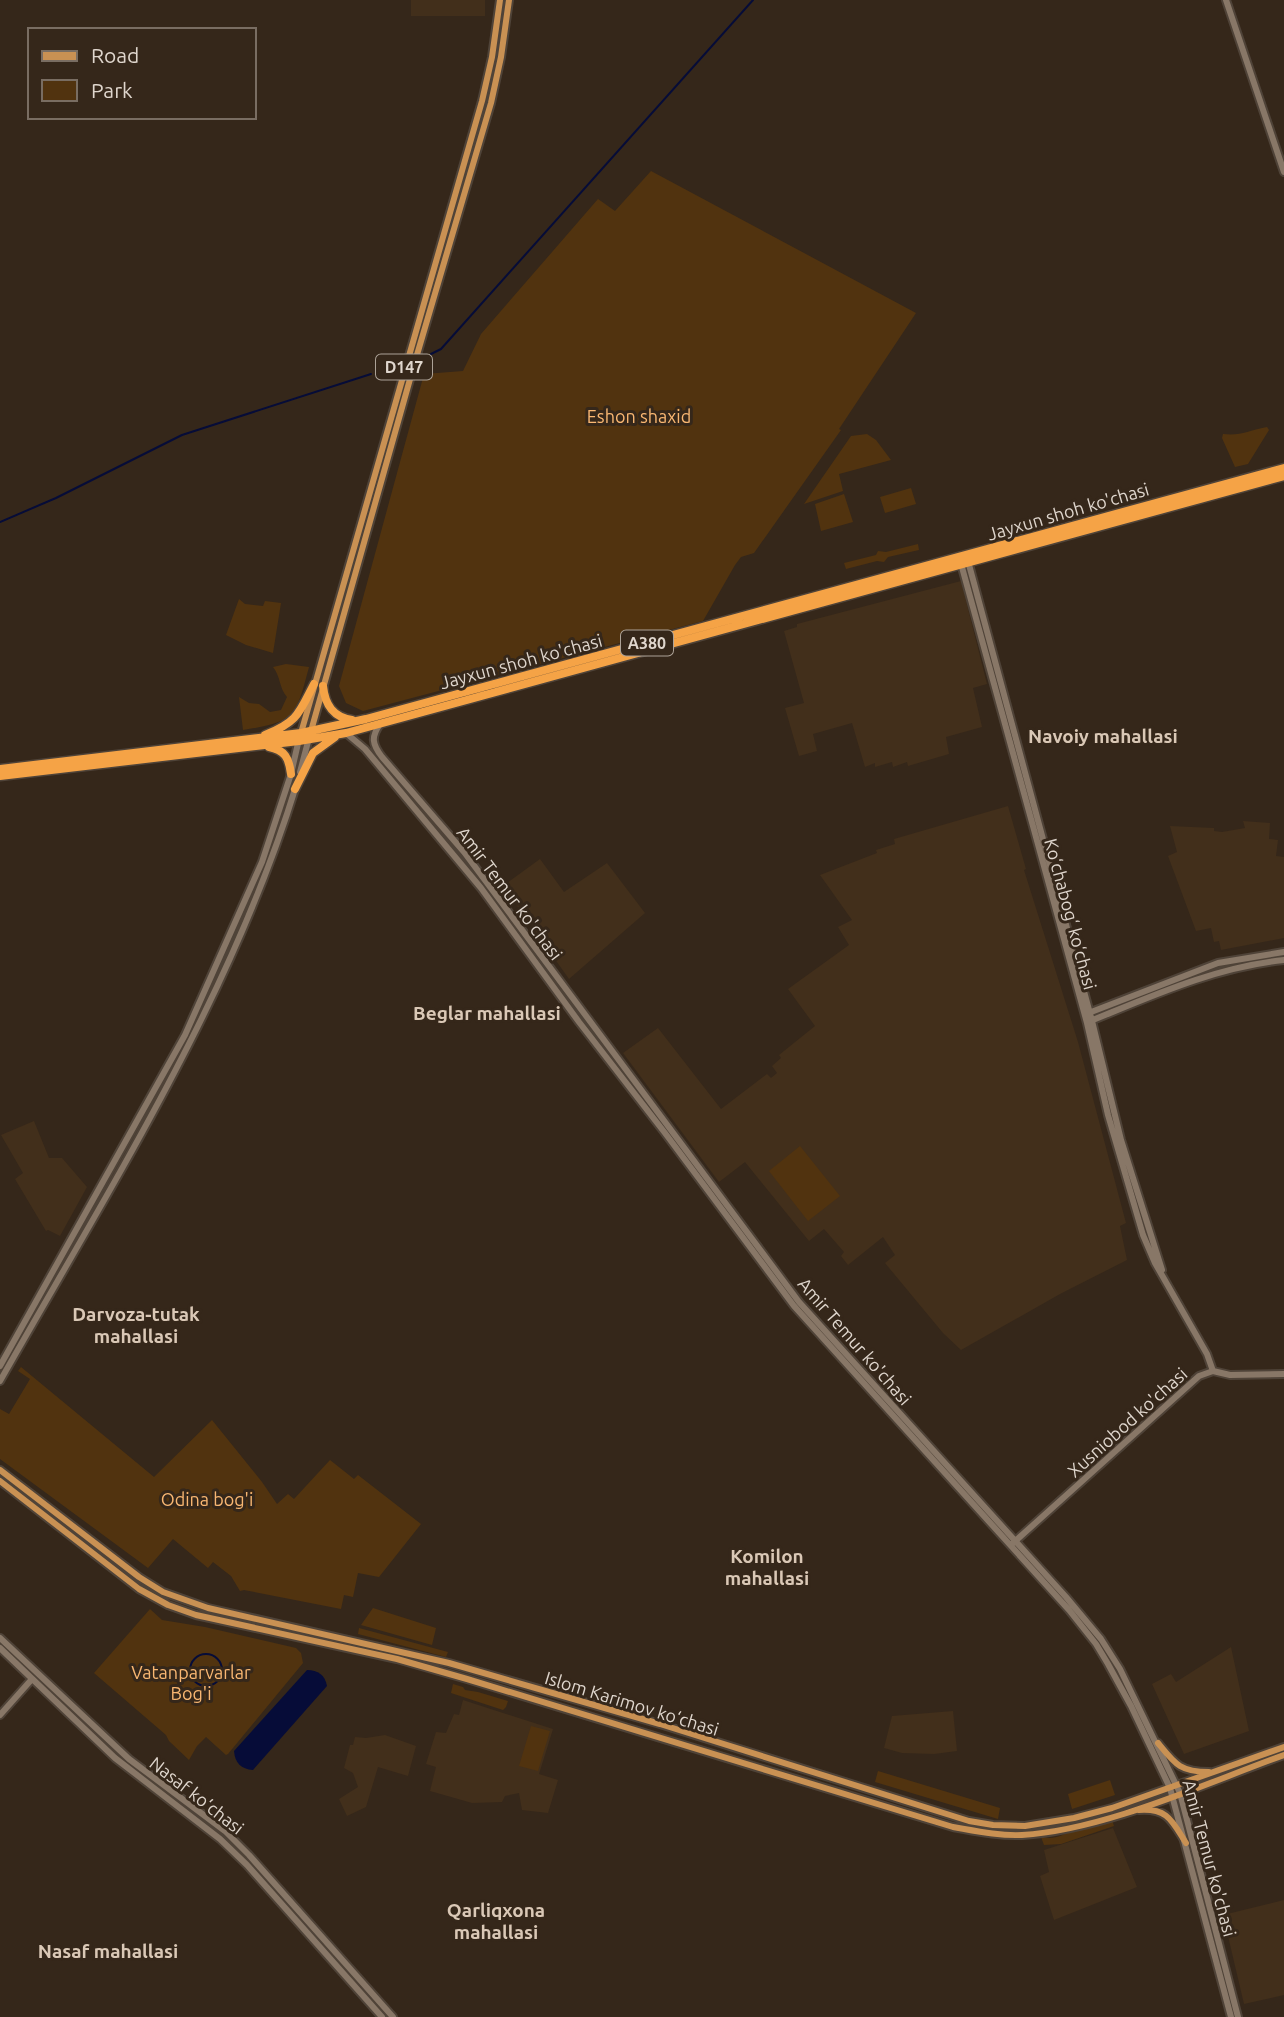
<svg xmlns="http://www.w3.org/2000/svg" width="1284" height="2017" viewBox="0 0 1284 2017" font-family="Ubuntu,sans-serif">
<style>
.built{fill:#422f1b}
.green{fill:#51330f}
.water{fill:#060c38}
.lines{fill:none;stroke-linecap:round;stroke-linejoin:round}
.stream{stroke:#060c38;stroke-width:2}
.secondary-casing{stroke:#4f4338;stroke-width:10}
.primary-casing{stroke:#4f4338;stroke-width:10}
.highway-casing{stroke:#4f4338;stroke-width:11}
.secondary{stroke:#887767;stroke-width:6}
.primary{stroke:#c99153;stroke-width:6}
.highway{stroke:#f5a346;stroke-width:8}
.labels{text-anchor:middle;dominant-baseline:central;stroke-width:6;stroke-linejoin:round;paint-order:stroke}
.shield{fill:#35271a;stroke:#aca297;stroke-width:2}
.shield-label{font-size:16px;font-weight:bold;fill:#dfd6cd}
.park-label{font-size:18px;fill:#f9b772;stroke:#35271a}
.street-label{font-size:18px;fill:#dfd6cd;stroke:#35271a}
.neighbourhood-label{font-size:19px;font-weight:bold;fill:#dac8b6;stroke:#35271a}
</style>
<rect width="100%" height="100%" fill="#35271a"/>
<path class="built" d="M 411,0 L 485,0 L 485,16 L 411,16 Z
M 961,581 L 987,684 L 973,688 L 982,727 L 946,737 L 949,754 L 908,766 L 907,762 L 893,767 L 892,762 L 875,767 L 875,763 L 865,767 L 852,723 L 813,734 L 817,751 L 799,756 L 785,708 L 804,703 L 784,631 L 797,627 L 797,624 Z
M 1008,806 L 1026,869 L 1024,870 L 1078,1042 L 1126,1223 L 1120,1226 L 1127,1260 L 1060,1294 L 961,1350 L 943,1333 L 885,1263 L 895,1255 L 883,1237 L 848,1265 L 841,1256 L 844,1252 L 824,1229 L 809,1241 L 745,1162 L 719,1182 L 623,1053 L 658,1028 L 721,1109 L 767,1074 L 771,1078 L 777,1073 L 772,1066 L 781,1058 L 779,1055 L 815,1026 L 788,989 L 849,945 L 838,927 L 852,920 L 820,875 L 877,853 L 876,850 L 895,844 L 894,839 Z
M 1243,821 L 1270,823 L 1269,839 L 1278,840 L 1276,856 L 1284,857 L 1284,938 L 1221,950 L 1219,941 L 1214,942 L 1211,928 L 1196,931 L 1168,856 L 1177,852 L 1170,826 L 1214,828 L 1214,831 L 1222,832 L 1245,828 Z
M 540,859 L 564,892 L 607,863 L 645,913 L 569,979 L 503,886 Z
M 34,1121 L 49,1158 L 62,1158 L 87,1187 L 60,1236 L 48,1230 L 46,1231 L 15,1179 L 23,1173 L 1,1135 Z
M 1231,1647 L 1249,1731 L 1184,1754 L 1152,1684 L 1171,1674 L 1176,1682 Z
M 463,1700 L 553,1729 L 539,1774 L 558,1780 L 548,1813 L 522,1810 L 519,1793 L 505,1796 L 502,1802 L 472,1803 L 430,1791 L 436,1767 L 426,1764 L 436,1732 L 446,1733 L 454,1714 L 459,1715 Z
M 953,1711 L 957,1751 L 934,1754 L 902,1753 L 884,1748 L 892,1716 Z
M 385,1735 L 416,1746 L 408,1776 L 378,1767 L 366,1807 L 347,1816 L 339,1799 L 358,1787 L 353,1773 L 344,1768 L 350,1745 L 353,1745 L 355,1737 L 366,1738 Z
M 1113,1828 L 1137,1887 L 1054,1920 L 1040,1876 L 1049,1872 L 1044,1850 Z
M 1284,1900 L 1284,1995 L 1244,2004 L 1223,1915 Z"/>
<path class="green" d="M 651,171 L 916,313 L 839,429 L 841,430 L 754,553 L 741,557 L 735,565 L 703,621 L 363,711 L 346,703 L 339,686 L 424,374 L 463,371 L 481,334 L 598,199 L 615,211 Z
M 1267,427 L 1269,430 L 1248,464 L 1235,467 L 1222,438 L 1223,434 C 1241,436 1247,431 1267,427 Z
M 867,434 L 876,440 L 891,460 L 839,474 L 843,491 L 804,504 L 851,436 Z
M 911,488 L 916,504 L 885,513 L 880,497 Z
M 844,494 L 853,522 L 821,531 L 815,504 Z
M 918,544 L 919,550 L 888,557 L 884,562 L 877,561 L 846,569 L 844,563 L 876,555 L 878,551 L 886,552 Z
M 239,599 L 245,604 L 263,606 L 265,601 L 281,603 L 273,653 L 246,645 L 226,635 Z
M 286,664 L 309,667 C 296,716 296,722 243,730 L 239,697 L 249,703 L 259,704 L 270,712 L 281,710 L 287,697 C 279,688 281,677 273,667 Z
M 800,1146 L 840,1196 L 808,1221 L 769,1171 Z
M 21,1367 L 154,1477 L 212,1420 L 262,1482 L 277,1504 L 288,1494 L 294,1499 L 330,1460 L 354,1479 L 358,1475 L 421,1524 L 379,1577 L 358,1573 L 353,1597 L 344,1595 L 341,1609 L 244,1590 L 240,1591 L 231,1576 L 213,1562 L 208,1568 L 173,1539 L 148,1568 L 0,1459 L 0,1409 L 9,1414 L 30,1379 L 18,1371 Z
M 373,1608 L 436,1628 L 432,1645 L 361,1625 Z
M 150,1609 L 162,1620 L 205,1627 L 296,1648 L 301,1653 L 303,1663 L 228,1754 L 226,1755 L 206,1737 L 197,1746 L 189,1760 L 169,1741 L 166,1735 L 94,1673 Z
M 359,1628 L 448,1652 L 446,1657 L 358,1634 Z
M 453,1684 L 463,1687 L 465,1690 L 478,1692 L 508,1701 L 506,1707 L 503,1710 L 451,1693 Z
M 531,1726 L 550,1731 L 538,1771 L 519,1766 Z
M 878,1771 L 1000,1808 L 998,1819 L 875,1782 Z
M 1110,1780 L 1115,1795 L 1072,1809 L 1068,1794 Z
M 1112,1820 L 1114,1826 L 1061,1844 L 1044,1845 L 1041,1837 C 1055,1840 1062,1835 1074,1830 C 1086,1825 1100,1823 1112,1820 Z"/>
<path class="water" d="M 307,1670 C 318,1670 325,1675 327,1686 L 253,1770 C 241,1769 235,1763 234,1751 Z"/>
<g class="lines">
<path class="stream" d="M 431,354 L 441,349 L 753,0
M 0,522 L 56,498 L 182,435 L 371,374
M190 1670a16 16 0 1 1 32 0a16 16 0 1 1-32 0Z"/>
<defs>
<path id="secondary" d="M 1226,0 L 1284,172
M 960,560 L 1087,1023 L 1108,1115 L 1143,1235 L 1155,1263 L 1207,1354 L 1213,1371
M 968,561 L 1092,1021 L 1121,1140 L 1162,1270
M 380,724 C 371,737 372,744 382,757 L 464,852 L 799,1302 L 1066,1597 L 1101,1639 L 1120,1669 L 1180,1793 L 1238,2017
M 346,733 L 365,749 L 481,888 L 579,1022 L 665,1133 L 794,1306 L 1069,1610 L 1096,1644 L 1108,1664 L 1131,1706 L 1170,1788 L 1231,2017
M 300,772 L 309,738
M 1086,1014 L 1218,963 L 1284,952
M 1088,1022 C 1152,996 1215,967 1284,960
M 0,1366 L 185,1035 L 262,862 L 291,774 L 299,739
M 0,1381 C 109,1189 231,998 296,786
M 1012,1544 L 1199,1376 L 1213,1371 L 1230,1375 L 1284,1374
M 0,1638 L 129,1759 L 225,1831 L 249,1855 L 393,2017
M 0,1648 L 115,1758 L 220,1839 L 247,1865 L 382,2017
M 0,1715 L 32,1679"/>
<path id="primary" d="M 311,731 L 414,365 L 491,103 L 501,57 L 509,0
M 301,733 L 482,101 L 492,57 L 500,0
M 0,1470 L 139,1577 L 163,1592 L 208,1608 L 449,1663 L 660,1724 L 969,1821 L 993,1825 L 1025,1826 L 1074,1818 L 1112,1808 L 1284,1747
M 0,1481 L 139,1589 L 168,1605 L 196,1615 L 397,1659 L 467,1679 L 953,1827 C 976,1831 999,1836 1022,1835 C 1105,1830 1206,1783 1284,1755
M 1158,1743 C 1175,1764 1180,1772 1209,1772
M 1139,1810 C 1168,1808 1172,1821 1186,1843"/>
<path id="highway" d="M 323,686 C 325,705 333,717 352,720
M 265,735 C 298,722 299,713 314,684
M 269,747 C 285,750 289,758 291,774
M 0,769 L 301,733 L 366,719 L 1284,468
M 0,776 L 299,741 L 346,733 L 1284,476
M 295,789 L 313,753 L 335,737"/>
</defs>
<use href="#secondary" class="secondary-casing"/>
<use href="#primary" class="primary-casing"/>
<use href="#highway" class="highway-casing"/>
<use href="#secondary" class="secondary"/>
<use href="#primary" class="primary"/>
<use href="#highway" class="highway"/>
</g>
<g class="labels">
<g class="shield">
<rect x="376" y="354.5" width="56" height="25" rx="5"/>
<rect x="621" y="630.5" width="52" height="25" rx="5"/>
</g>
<g class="shield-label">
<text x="404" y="367">D147</text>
<text x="647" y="643">A380</text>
</g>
<g class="park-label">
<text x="639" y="416">Eshon shaxid</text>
<text x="207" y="1499">Odina bog'i</text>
<text x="191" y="1672">Vatanparvarlar<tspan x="191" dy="21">Bog'i</tspan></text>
</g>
<g class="street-label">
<text transform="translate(1068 511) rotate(-16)">Jayxun shoh ko'chasi</text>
<text transform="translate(521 661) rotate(-15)">Jayxun shoh ko'chasi</text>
<text transform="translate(510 893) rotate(53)">Amir Temur ko'chasi</text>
<text transform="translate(1071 914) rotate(75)">Ko‘chabog‘ ko‘chasi</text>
<text transform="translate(855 1341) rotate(49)">Amir Temur ko'chasi</text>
<text transform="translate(1127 1422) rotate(-42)">Xusniobod ko'chasi</text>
<text transform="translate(632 1703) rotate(17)">Islom Karimov ko‘chasi</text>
<text transform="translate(197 1795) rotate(38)">Nasaf ko‘chasi</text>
<text transform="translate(1210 1858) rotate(75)">Amir Temur ko'chasi</text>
</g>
<g class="neighbourhood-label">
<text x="1103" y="736">Navoiy mahallasi</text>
<text x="487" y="1013">Beglar mahallasi</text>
<text x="136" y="1314">Darvoza-tutak<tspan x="136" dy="22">mahallasi</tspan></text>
<text x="767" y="1556">Komilon<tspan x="767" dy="22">mahallasi</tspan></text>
<text x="496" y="1910">Qarliqxona<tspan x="496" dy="22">mahallasi</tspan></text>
<text x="108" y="1951">Nasaf mahallasi</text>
</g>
</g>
<rect x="28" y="28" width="228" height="91" fill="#35271a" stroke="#796d62" stroke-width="2"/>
<rect x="42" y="51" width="35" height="10" fill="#c99153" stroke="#796d62" stroke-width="2"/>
<text x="91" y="63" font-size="21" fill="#dfd6cd">Road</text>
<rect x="42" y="80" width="35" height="21" fill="#51330f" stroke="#796d62" stroke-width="2"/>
<text x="91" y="98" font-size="21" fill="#dfd6cd">Park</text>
</svg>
